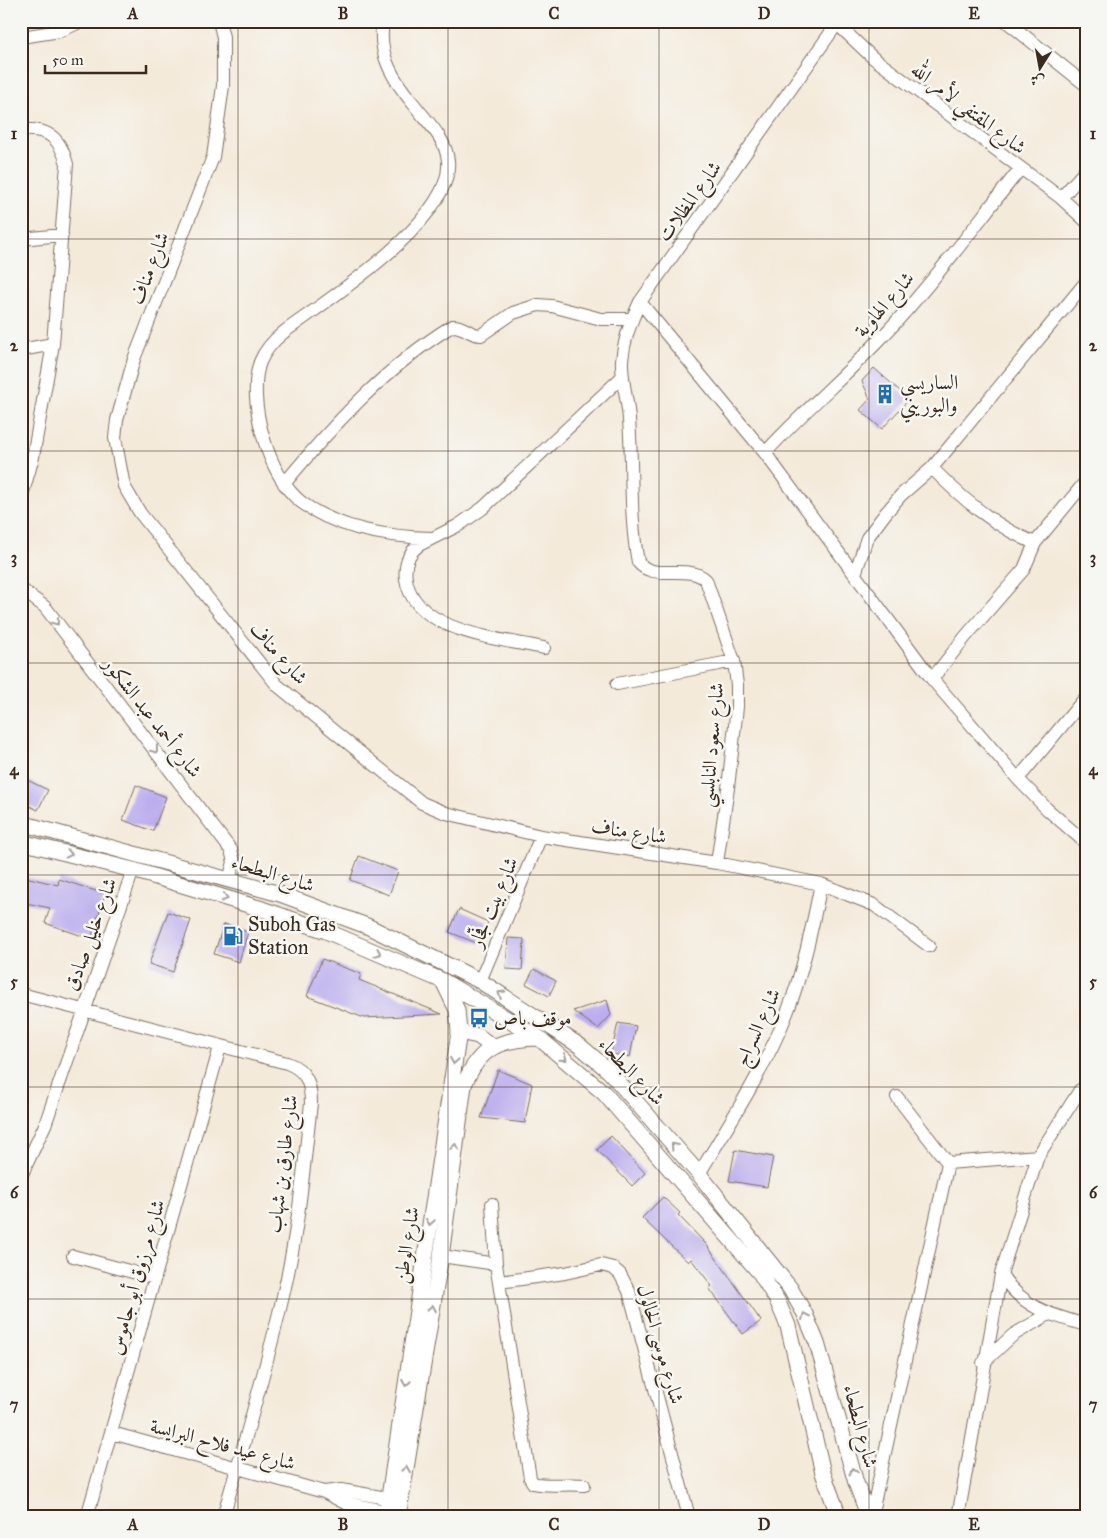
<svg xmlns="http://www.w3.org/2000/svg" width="1107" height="1538" viewBox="0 0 1107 1538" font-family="'IM FELL Great Primer',Amiri,serif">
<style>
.building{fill:#bbadee}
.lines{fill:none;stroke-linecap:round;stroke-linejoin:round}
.minor-casing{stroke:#7c6d60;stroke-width:14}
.tertiary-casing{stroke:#7c6d60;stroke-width:17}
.minor{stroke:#fff;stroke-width:12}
.tertiary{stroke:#fff;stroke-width:15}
.oneway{stroke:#a79f9a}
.grid{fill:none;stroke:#3b2a1e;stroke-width:1;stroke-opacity:0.55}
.labels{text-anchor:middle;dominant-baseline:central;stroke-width:5;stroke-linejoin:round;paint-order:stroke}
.street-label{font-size:20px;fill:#3b2a1e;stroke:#f6f6f2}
.poi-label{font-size:20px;fill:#3b2a1e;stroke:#f6f6f2;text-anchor:start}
.neatline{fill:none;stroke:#3b2a1e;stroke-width:2}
.grid-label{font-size:16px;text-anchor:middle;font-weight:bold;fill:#3b2a1e}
</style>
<rect width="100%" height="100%" fill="#f6f6f2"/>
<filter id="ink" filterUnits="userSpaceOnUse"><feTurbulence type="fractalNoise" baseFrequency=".02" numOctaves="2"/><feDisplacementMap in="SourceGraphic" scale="10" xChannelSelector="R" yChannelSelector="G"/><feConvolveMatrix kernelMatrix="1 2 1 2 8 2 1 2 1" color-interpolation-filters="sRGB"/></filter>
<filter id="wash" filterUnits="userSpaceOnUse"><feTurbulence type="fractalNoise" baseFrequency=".0096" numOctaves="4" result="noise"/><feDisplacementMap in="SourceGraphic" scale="20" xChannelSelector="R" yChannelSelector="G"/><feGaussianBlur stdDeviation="1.12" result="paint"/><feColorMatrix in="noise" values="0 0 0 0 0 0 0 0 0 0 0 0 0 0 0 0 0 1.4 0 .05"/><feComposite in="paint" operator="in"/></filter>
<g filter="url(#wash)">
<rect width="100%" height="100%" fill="#f4eada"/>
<g id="blocks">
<path class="building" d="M 874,368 L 909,399 L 882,429 L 860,410 L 870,399 L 862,381 Z
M 21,777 L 48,790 L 38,810 L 21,802 Z
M 136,785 L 166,797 L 153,831 L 123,820 Z
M 359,856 L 398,871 L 389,895 L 350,880 Z
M 21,876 L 58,885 L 59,879 L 105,894 L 91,939 L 45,923 L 50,908 L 21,902 Z
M 459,909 L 488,922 L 479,944 L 449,932 Z
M 168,912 L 191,920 L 173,972 L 149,964 Z
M 224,924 L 248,932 L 239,962 L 214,954 Z
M 508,938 L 524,939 L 522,970 L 506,969 Z
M 322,959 L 361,974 L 359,980 L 442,1014 L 364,1018 L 307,996 Z
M 534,969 L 556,981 L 549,996 L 526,984 Z
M 607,1000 L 611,1015 L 598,1029 L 573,1011 Z
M 618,1023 L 636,1026 L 630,1057 L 611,1054 Z
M 498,1070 L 532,1084 L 525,1123 L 481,1118 Z
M 611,1136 L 645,1173 L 632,1186 L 597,1150 Z
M 735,1150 L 773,1157 L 767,1187 L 729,1181 Z
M 663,1197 L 680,1213 L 678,1215 L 706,1244 L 761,1321 L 743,1334 L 709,1288 L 712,1286 L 691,1259 L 688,1262 L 642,1218 Z"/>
</g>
</g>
<g filter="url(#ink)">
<use href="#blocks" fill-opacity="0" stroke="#7c6d60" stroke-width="1"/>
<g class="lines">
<defs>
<path id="minor" d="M 219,21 L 223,37 L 223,86 L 213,157 L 134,359 L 117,420 L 115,438 L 124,486 L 140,513 L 277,685 L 422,803 L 446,813 L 541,836 L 717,863 L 821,884 L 874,905 L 929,946
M 383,21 C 377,56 394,81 416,107 C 429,124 446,139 448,161 C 454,220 326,301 284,332 C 274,340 265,350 260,362 C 246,400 269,478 301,502 C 337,529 389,537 432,538
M 834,21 L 872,57 L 1061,198 L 1086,221
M 1006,21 L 1086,85
M 21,37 L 60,31 L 82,21
M 21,130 C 49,128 60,138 67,164 L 53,344 L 33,457 L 21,499
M 1061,198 L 1086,170
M 21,239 L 62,235
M 640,302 L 765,453 L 932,679 L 1018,779 L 1047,809 L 1086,843
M 21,350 L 53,344
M 765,453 C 807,407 855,368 896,322 C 940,274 979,220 1020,169
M 932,468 C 962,499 995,527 1035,543
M 284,484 C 332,426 387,366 452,326 C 464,325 469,335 481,335 L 513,313 L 538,305 L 552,306 L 601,319 L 631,319
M 855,574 L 867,538 L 885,514 L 901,495 L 932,468 L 1086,282
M 21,589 L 45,607 L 231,850 L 234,862 L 229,880
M 544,648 C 503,639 414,633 406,579 C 404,566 408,553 419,545 L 459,525 L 483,508 L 623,376
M 932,679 L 966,636 L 1024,569 L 1035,543 L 1086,481
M 617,684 L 734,661
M 1018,779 L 1086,697
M 717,863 L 728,788 L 737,707 L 737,685 L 734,661 L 706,580 C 688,563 653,582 638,562 C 629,515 633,468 629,420 C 628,400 621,380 622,360 C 624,339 631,320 640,302 L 839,21
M 480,981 L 541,836
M 21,994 L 287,1063 C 306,1070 311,1083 311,1103 C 304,1167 298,1233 283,1296 C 266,1370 244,1443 223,1517
M 948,1163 L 1038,1156
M 699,1174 C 730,1122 765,1069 787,1013 C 803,972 812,928 821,884
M 21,1176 L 45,1125 L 133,870
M 492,1204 L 496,1264 L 530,1478 L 533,1483 C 549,1487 567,1483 584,1485
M 73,1256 L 155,1278
M 441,1256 L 496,1264
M 1001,1274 C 1021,1307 1050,1315 1086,1325
M 499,1282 L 565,1273 L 601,1265 L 613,1268 L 620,1274 L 629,1291 L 689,1517
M 983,1363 L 1013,1335 L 1049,1314
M 112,1433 L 324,1492 L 345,1503 L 395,1513
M 324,1492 L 341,1490 L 398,1500
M 87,1517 L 220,1047
M 871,1517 L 948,1163 L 897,1097
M 958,1517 L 1001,1274 L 1038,1156 L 1080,1090"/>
<path id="tertiary" d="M 21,823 L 280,894 L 367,926 L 480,981 L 580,1046 L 609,1071 L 699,1174 L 790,1288 L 805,1314 L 817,1343 L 856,1483 L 869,1517
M 21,842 L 133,870 L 262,909 L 326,931 L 443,981 L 539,1038 L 604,1093 L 760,1273 L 777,1300 L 788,1326 L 823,1473 L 839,1517
M 459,1032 L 478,1036 L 493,1047
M 386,1517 L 459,1032 L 457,1010 L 443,981
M 398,1517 L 441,1256 L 464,1085 C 479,1047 500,1039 539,1038"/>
</defs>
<use href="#minor" class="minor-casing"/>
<use href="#tertiary" class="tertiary-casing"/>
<use href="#minor" class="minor"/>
<use href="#tertiary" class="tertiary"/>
</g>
<defs><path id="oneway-chevron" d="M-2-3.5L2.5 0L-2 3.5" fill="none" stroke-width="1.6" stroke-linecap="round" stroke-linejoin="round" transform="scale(1.25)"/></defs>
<g class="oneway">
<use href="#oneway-chevron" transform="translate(56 622) rotate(52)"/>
<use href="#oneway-chevron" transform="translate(155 750) rotate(52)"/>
<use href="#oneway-chevron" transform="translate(69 854) rotate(13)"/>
<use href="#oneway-chevron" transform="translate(225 898) rotate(17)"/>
<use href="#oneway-chevron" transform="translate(378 953) rotate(22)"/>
<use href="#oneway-chevron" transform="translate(501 994) rotate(-148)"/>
<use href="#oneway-chevron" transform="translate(564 1058) rotate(39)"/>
<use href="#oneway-chevron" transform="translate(454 1061) rotate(99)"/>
<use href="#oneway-chevron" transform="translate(674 1146) rotate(-131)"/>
<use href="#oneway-chevron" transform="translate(455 1147) rotate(-83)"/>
<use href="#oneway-chevron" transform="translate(430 1222) rotate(99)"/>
<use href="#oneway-chevron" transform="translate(432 1308) rotate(-81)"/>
<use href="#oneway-chevron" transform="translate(805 1316) rotate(-115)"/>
<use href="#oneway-chevron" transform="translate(406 1383) rotate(99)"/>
<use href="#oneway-chevron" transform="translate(406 1469) rotate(-81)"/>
<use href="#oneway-chevron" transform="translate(853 1471) rotate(-105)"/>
</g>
</g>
<path class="grid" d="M 238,21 L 238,1517M 448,21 L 448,1517M 659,21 L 659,1517M 869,21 L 869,1517M 21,239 L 1086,239M 21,451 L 1086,451M 21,663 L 1086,663M 21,875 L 1086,875M 21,1087 L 1086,1087M 21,1299 L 1086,1299"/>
<defs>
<symbol id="building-bare" viewBox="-9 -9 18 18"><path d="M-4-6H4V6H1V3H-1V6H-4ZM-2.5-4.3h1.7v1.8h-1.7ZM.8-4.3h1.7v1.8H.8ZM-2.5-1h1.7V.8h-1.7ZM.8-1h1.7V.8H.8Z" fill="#1f6fb2" stroke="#f6f6f2" stroke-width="2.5" paint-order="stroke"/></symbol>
<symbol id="fuel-bare" viewBox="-9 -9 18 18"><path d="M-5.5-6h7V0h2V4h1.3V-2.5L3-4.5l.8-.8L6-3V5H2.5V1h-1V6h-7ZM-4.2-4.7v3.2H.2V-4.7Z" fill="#1f6fb2" stroke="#f6f6f2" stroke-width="2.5" paint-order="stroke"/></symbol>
<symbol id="bus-bare" viewBox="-9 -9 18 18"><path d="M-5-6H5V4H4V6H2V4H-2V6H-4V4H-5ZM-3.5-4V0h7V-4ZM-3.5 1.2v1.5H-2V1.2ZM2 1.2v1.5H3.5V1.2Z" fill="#1f6fb2" stroke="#f6f6f2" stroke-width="2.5" paint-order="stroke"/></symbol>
</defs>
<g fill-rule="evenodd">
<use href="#building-bare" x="871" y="380" width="28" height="28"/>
<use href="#fuel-bare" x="219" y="922" width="28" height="28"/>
<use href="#bus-bare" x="465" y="1004" width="28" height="28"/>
</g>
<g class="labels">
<g class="street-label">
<text transform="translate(969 108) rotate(37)">شارع المقتفي لأمر الله</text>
<text transform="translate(689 201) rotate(-54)">شارع المظلات</text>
<text transform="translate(149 268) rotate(-69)">شارع مناف</text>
<text transform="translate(884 304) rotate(-49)">شارع الهاوية</text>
<text transform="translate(279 653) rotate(48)">شارع مناف</text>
<text transform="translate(153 717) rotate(52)">شارع أحمد عبد الشكور</text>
<text transform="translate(711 745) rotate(-85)">شارع سعود النابلسي</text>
<text transform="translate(629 831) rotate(9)">شارع مناف</text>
<text transform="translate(273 873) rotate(17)">شارع البطحاء</text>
<text transform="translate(493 902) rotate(-67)">شارع بيت فجّار</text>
<text transform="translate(90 934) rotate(-70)">شارع خليل صادق</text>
<text transform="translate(757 1027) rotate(-65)">شارع السراج</text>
<text transform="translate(632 1071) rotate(46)">شارع البطحاء</text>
<text transform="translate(282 1164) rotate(-83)">شارع طارق بن شهاب</text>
<text transform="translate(406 1245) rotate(-81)">شارع الوطن</text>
<text transform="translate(136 1277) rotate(-74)">شارع مرزوق أبو جاموس</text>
<text transform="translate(661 1344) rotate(74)">شارع موسى الحالول</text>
<text transform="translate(861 1426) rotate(75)">شارع البطحاء</text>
<text transform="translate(223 1444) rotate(15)">شارع عيد فلاح البرايسة</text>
</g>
<g class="poi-label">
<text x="900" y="382">الساريسي<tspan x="900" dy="23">والبوريني</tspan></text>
<text x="248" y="924">Suboh Gas<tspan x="248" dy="23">Station</tspan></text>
<text x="494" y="1018">موقف باص</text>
</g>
</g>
<rect width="1107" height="1538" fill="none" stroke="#f6f6f2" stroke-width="55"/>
<g transform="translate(1040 68) rotate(191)" stroke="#f6f6f2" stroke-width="4" paint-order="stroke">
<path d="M0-4L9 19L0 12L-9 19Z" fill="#3b2a1e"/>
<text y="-8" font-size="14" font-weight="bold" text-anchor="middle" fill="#3b2a1e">ش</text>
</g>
<path d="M45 65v8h101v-8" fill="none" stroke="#3b2a1e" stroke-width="2.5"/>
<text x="52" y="65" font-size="15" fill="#3b2a1e" stroke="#f6f6f2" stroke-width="4" paint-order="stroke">50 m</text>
<rect x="28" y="28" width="1052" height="1482" class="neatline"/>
<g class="grid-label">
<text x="133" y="19">A</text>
<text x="343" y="19">B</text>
<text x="554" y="19">C</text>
<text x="764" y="19">D</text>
<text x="974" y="19">E</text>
<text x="14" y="139">1</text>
<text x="1093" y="139">1</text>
<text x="14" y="351">2</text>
<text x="1093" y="351">2</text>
<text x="14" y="563">3</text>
<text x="1093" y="563">3</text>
<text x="14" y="775">4</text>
<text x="1093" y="775">4</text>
<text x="14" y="987">5</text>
<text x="1093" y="987">5</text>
<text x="14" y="1198">6</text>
<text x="1093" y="1198">6</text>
<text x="14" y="1410">7</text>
<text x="1093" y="1410">7</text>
<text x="133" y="1530">A</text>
<text x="343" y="1530">B</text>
<text x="554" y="1530">C</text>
<text x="764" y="1530">D</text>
<text x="974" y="1530">E</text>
</g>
</svg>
